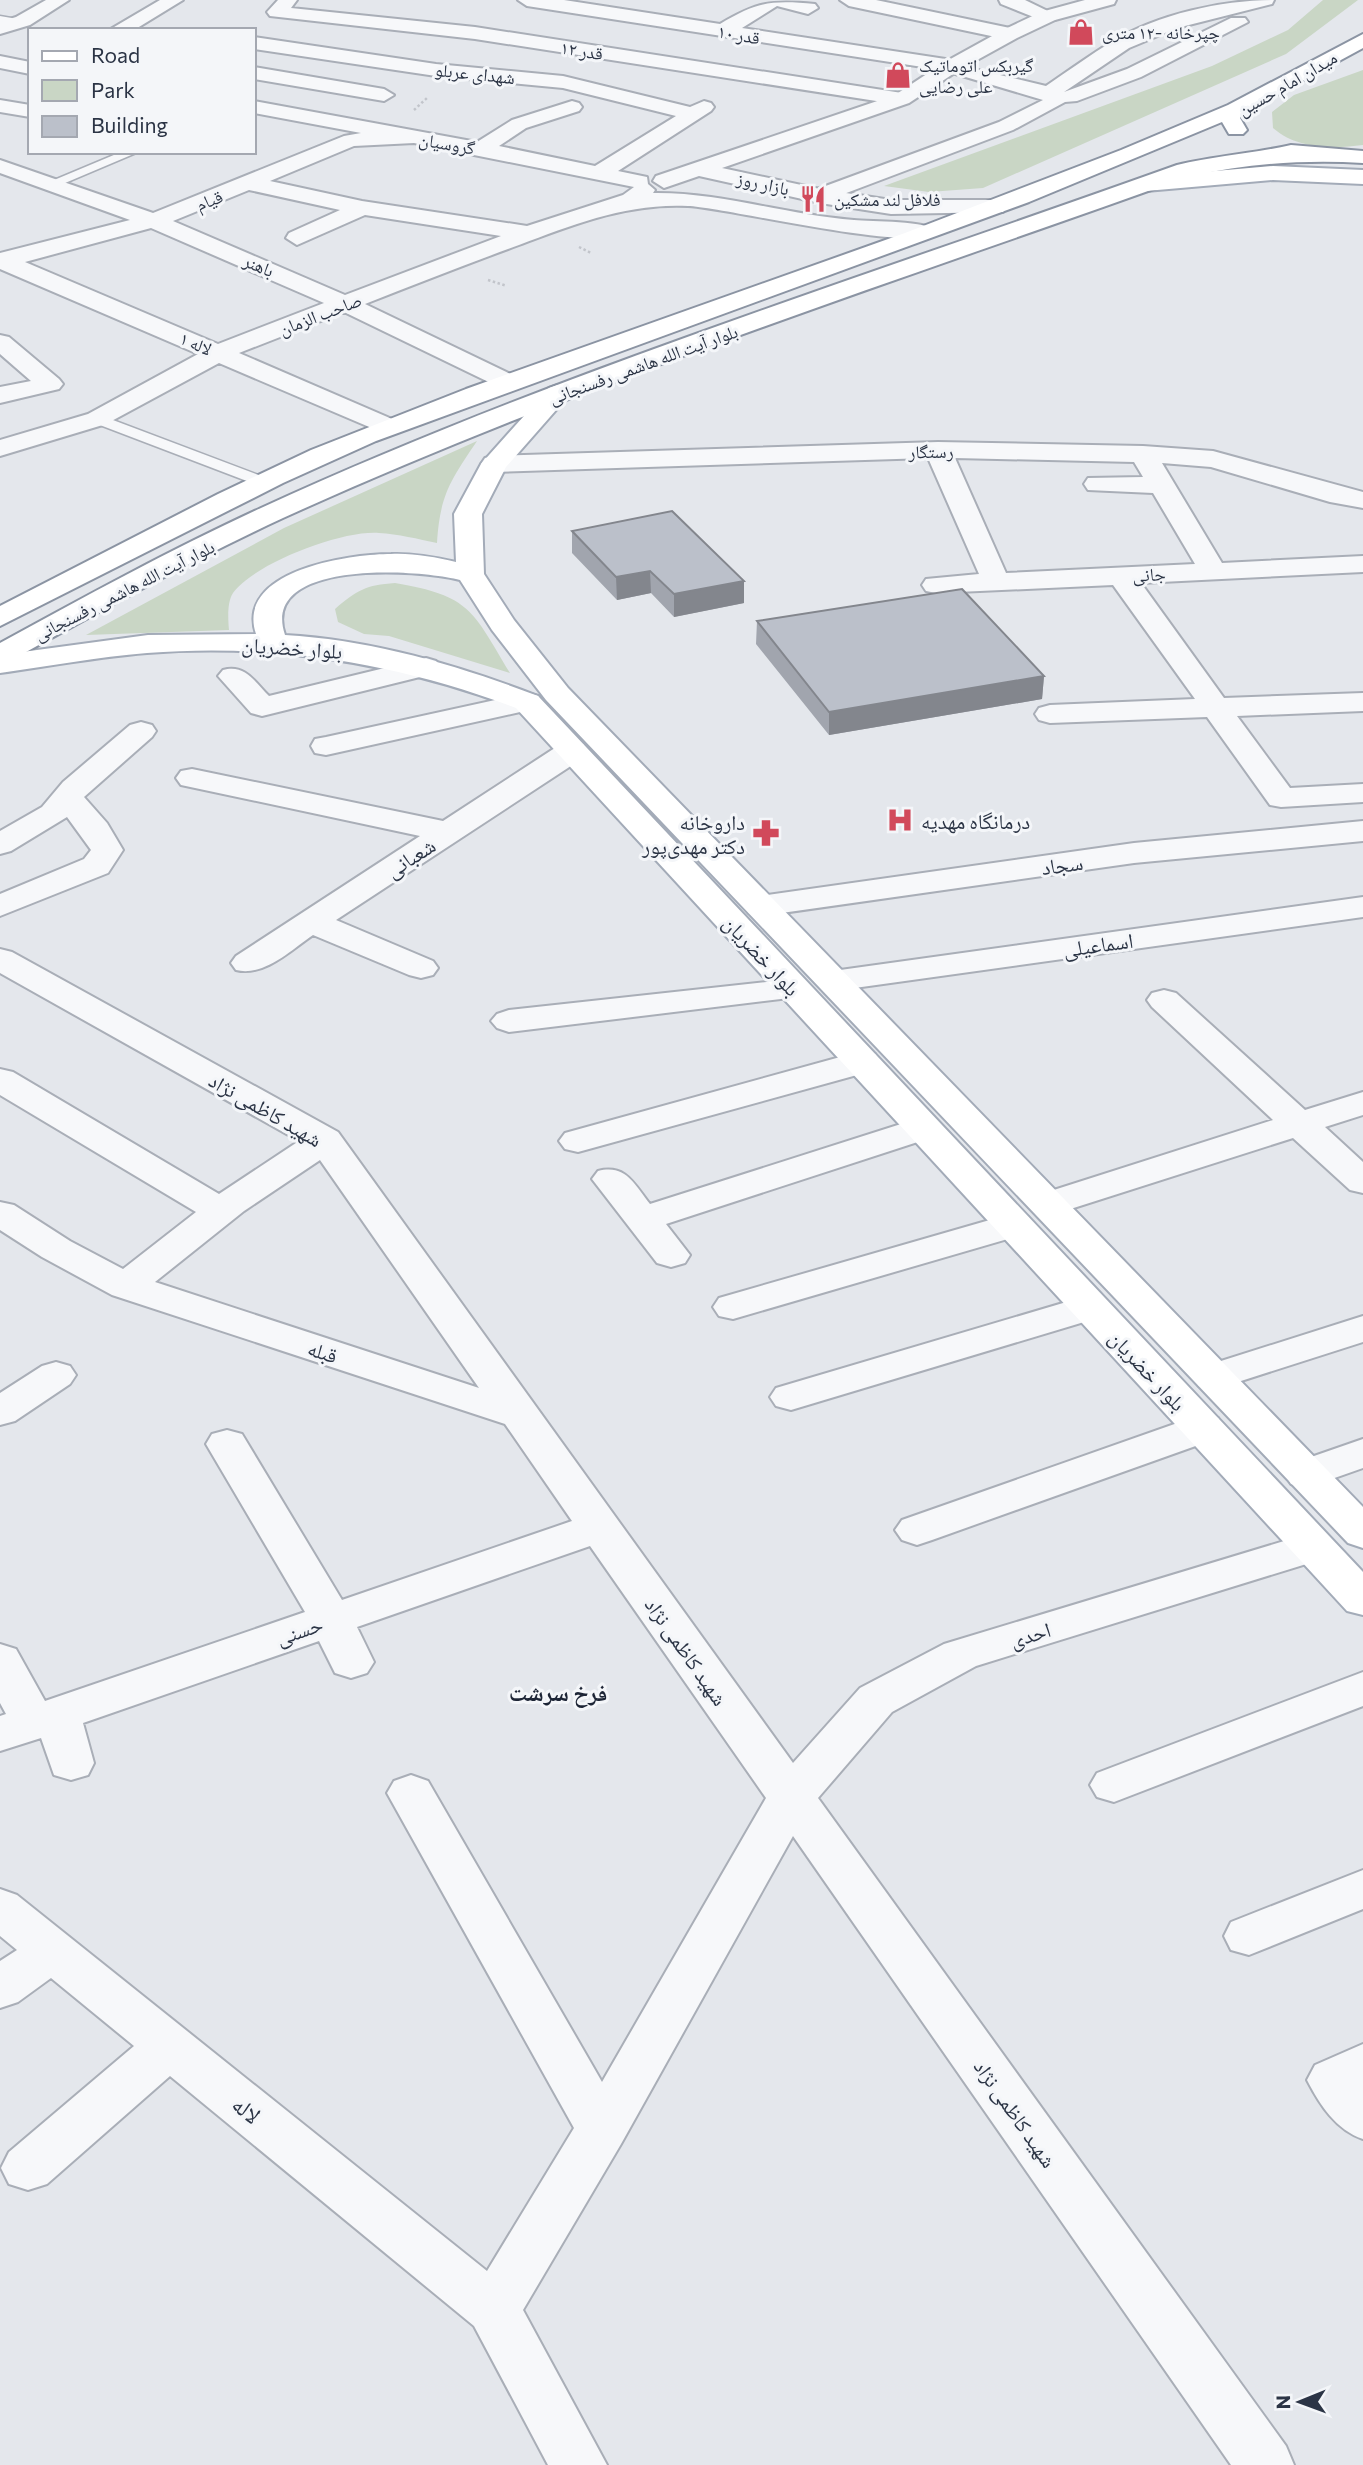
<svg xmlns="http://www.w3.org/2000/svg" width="1363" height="2465" viewBox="0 0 1363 2465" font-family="Commissioner,'Noto Naskh Arabic',sans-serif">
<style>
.green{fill:#c9d6c5}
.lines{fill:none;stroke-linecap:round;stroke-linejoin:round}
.service-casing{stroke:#a9aeb7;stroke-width:3}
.minor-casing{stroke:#a9aeb7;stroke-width:4}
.tertiary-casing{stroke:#a9aeb7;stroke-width:4}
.primary-casing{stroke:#a3abb8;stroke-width:4}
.trunk-casing{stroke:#8b94a3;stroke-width:4}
.path{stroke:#c2c5cb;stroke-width:2.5;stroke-dasharray:2.5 2.5;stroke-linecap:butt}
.service{fill:#f7f8fa;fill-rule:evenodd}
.minor{fill:#f7f8fa;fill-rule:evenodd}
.tertiary{fill:#f7f8fa;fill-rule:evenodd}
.primary{fill:#fff;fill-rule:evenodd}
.trunk{fill:#fff;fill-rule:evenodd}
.wall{fill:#a1a5ae}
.shaded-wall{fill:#83868d}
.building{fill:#bbc0ca;stroke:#83868d;stroke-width:2}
.labels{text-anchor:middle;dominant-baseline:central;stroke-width:6;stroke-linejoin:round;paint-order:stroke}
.far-poi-label{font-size:18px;fill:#2b3445;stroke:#f4f6f9;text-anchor:start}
.far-street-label{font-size:18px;fill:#2b3445;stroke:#f4f6f9}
.street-label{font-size:21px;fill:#2b3445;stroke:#f4f6f9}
.poi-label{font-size:21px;fill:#2b3445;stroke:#f4f6f9;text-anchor:start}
.neighbourhood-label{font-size:23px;font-weight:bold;fill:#1d2536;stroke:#f4f6f9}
.near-street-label{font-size:24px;fill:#2b3445;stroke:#f4f6f9}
</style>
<rect width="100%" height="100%" fill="#e4e7ec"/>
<path class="green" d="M 1323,0 L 1358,0 L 1286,54 L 983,188 L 929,192 L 884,186 L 1212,66 L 1288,30 Z
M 1363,70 L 1363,145 C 1332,149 1297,149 1273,128 L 1272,112 L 1294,95 Z
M 477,441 C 451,480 440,494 437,543 C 418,539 398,534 379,533 C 342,530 255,563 233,593 C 227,602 228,619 229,630 L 86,635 L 284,528 Z
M 395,583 C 471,596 472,610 510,673 L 389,636 L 364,634 L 338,622 L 335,609 C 357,590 366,585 395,583 Z"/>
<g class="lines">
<defs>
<path id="service" d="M 0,16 L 29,21 L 23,24 L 0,22 Z
M 121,152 L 136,153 L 58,186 L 47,183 Z
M 97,414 L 269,479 L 271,482 L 263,487 L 257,485 L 92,422 L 89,419 Z"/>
<path id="minor" d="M 46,0 L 69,0 L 30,25 L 0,34 L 0,22 L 16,17 Z
M 160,0 L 183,0 L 134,30 L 109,30 Z
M 278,0 L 297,0 L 291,8 L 475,27 L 902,93 L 912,99 L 902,105 L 475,39 L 270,16 L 267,12 Z
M 518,0 L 564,0 L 720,24 C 757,2 770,0 815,4 L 818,8 L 808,14 L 777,6 L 742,28 L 952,60 L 962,66 L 1046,86 C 1068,71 1090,55 1113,41 C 1159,14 1222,0 1274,0 L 1272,4 L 1177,28 L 1129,48 L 1064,92 L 1127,69 L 1231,18 L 1245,18 L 1248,22 L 1141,77 L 1077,101 L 1065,102 L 1013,130 L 820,203 L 812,201 L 809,196 L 812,191 L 999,122 L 1043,100 L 942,70 L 527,6 Z
M 840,0 L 876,0 L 1010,28 L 1020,34 L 1010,40 L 849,6 Z
M 999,0 L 1025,0 L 1058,16 L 1055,20 L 1041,20 L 1001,4 Z
M 254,37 L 436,64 L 563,76 L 690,107 L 704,101 L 711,103 L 714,107 L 711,111 L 618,171 L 647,177 L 648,184 L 655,190 L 653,193 C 721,192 787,215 854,220 C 871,222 929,220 937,232 C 921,255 723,207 688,206 C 627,203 575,224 519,245 C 467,264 416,284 365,304 L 519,378 L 523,383 L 519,388 L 501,388 L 344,312 L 239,353 L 399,422 L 403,427 L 399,432 L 381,432 L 219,363 L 106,424 L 0,456 L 0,440 L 88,414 L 198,354 L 0,269 L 0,253 L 130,220 L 0,173 L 0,160 L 153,213 L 344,136 L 361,133 L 254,113 L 254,101 L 477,142 L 512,120 L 572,101 L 579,103 L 582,107 L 579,111 L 526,128 L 499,146 L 595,166 L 676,116 L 563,88 L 436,76 L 254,49 ZM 414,143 L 634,187 L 623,195 L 527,226 L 362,201 L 270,181 L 354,146 ZM 249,190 L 340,210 L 289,233 L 286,238 L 297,245 L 365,215 L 501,236 L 345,295 L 173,221 ZM 151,228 L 324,303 L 218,344 L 25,262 Z
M 0,56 L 30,62 L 30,74 L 0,68 Z
M 254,67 L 384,89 L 394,95 L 384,101 L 254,79 Z
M 0,100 L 30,105 L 30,117 L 0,112 Z
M 0,335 L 9,337 L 59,379 L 63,384 L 59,389 L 0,403 L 0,387 L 31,381 L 0,354 Z
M 938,442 L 1143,446 L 1213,451 L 1363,492 L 1363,508 L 1330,502 L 1211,467 L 1162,463 L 1222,563 L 1363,556 L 1363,572 L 1141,583 L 1224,698 L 1363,693 L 1363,711 L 1237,716 L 1290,788 L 1363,784 L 1363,802 L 1281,807 L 1270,805 L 1207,717 L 1050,723 L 1039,720 L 1035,714 L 1039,708 L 1050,705 L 1195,699 L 1113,585 L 936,593 L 926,591 L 922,585 L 926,579 L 979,574 L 928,458 L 494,472 L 485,470 L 481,464 L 485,458 L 494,456 ZM 955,458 L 1134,462 L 1143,477 L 1088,478 L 1084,484 L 1088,490 L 1153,493 L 1195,564 L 1006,573 Z
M 426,658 L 436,661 L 441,667 L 436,673 L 262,716 L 251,713 L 218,676 L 223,670 C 245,664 254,681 269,696 Z
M 527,693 L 538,696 L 542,702 L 538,708 L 326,755 L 315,753 L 311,746 L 315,739 L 326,737 Z
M 141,722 L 152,725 L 156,731 L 152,737 L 84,797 L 107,823 L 123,850 L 108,873 L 0,916 L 0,894 L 84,859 L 91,850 L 67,817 L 11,851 L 0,854 L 0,831 L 42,807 L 63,782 L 130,725 Z
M 572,742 L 583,744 L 587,751 L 583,758 L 336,920 L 433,961 L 438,968 L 433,975 L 421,978 L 409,975 L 313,935 C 291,950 264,977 236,970 L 231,963 L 236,956 L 420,836 L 181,785 L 176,778 L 181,771 L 192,769 L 443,821 L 561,744 Z
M 1363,897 L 1363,917 L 833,991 L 821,988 L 816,981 L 821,974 L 833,971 Z
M 0,949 L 12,952 L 338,1132 L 793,1763 L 860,1688 L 944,1644 L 1314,1532 L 1329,1537 L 1336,1547 L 1329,1557 L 976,1666 L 892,1712 L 818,1798 L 1286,2446 L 1294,2465 L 1231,2465 L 793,1836 L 621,2144 L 523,2310 L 607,2465 L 548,2465 L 474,2326 L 170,2076 L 47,2184 L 28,2190 L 9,2184 L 1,2168 L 9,2152 L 134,2046 L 51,1978 L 18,2002 L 0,2008 L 0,1961 L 17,1950 L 0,1936 L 0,1889 L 17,1895 L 487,2271 L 574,2128 L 387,1793 L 394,1781 L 411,1775 L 428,1781 L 602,2082 L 766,1798 L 590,1546 L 357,1627 L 374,1662 L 367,1673 L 351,1678 L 335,1673 L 319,1641 L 83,1723 L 94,1763 L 88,1775 L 71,1780 L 54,1775 L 41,1738 L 0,1751 L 0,1716 L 6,1714 L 0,1703 L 0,1644 L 16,1649 L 45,1701 L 305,1612 L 206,1444 L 212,1434 L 227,1430 L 242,1434 L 342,1600 L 572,1521 L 505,1424 L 112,1295 L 42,1257 L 0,1230 L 0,1202 L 14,1205 L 70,1241 L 123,1269 L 196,1212 L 0,1095 L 0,1069 L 13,1072 L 219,1194 L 299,1141 L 0,973 ZM 320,1160 L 479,1388 L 155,1282 L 244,1211 Z
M 794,979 L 806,982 L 811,989 L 806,996 L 509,1032 L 497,1028 L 491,1021 L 497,1014 L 509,1010 Z
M 1164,990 L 1176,993 L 1305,1110 L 1363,1092 L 1363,1115 L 1325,1127 L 1363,1162 L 1363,1193 L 1350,1190 L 1293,1138 L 1061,1212 L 1048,1215 L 1035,1212 L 1029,1204 L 1035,1196 L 1273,1120 L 1152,1007 L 1147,1000 L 1152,993 Z
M 862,1051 L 875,1054 L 880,1062 L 875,1070 L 578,1152 L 565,1149 L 559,1141 L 565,1133 Z
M 923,1117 L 936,1120 L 941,1128 L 936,1136 L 666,1224 L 690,1255 L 685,1263 L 671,1267 L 657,1263 L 592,1179 L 598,1171 C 626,1164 634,1184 650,1204 Z
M 1014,1213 L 1028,1217 L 1033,1225 L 1028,1233 L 733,1319 L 719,1316 L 713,1307 L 719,1298 Z
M 1090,1295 L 1104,1298 L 1110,1307 L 1104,1316 L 791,1410 L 776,1406 L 770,1397 L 776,1388 Z
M 1363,1316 L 1363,1342 L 1213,1390 L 1199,1386 L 1193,1377 L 1199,1368 Z
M 56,1362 L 70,1366 L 76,1375 L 70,1384 L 15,1421 L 0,1425 L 0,1393 L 42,1366 Z
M 1203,1414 L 1218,1418 L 1224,1428 L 1218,1438 L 932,1540 L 917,1545 L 902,1540 L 895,1530 L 902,1520 Z
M 1363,1439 L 1363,1468 L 1306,1488 L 1291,1484 L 1285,1474 L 1291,1464 Z
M 1363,1672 L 1363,1706 L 1114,1802 L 1097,1797 L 1090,1785 L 1097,1773 Z
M 1363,1870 L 1363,1909 L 1249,1955 L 1231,1950 L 1224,1936 L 1231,1922 Z
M 1363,2044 L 1363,2139 C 1336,2130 1320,2105 1307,2080 L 1315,2065 Z"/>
<path id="tertiary" d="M 1085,0 L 1116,0 L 1114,4 L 1055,20 L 1017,38 L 959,70 L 909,103 L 722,168 L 820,189 L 891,200 L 995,200 L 1006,207 L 1003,212 L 891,214 L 820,203 L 699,176 L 664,188 L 653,181 L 656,176 L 895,95 L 945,62 L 1003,30 L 1041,12 Z
M 1363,821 L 1363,841 L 1134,863 L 761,916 L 749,913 L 744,906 L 749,899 L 761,896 L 1134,843 Z"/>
<path id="primary" d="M 1273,166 L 1363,170 L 1363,184 L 1273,180 L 1146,191 L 1135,184 L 1146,177 Z
M 558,385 L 567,388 L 571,393 L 506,467 L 482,514 L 484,574 L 514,620 L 568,688 L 1363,1507 L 1363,1548 L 1348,1543 L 546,700 L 492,630 L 460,580 C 418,569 259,559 285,635 C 372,640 457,665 538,696 L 1363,1572 L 1363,1615 L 1347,1611 L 516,708 C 397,663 275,643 147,653 C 98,657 49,666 0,673 L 0,655 L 148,635 L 256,634 C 235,571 348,554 391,554 C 413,553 434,557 456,562 L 454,514 L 481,464 L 549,388 Z"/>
<path id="trunk" d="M 1363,34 L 1363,48 L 1243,113 L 1240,118 L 1247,130 L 1243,134 L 1229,134 L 1222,122 L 1029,202 L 376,441 L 283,483 L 0,626 L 0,606 L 218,494 L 311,450 L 466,389 L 905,233 L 1121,150 L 1228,105 Z
M 1291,145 L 1363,151 L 1363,163 C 1304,159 1248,164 1190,176 C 887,285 577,384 283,518 C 190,561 100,611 10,661 L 0,664 L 0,643 C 86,596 172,549 261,508 C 557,372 871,275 1177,165 C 1215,156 1256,153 1291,145 Z"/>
</defs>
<use href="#service" class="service-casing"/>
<use href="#minor" class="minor-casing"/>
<use href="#tertiary" class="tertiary-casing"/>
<use href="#primary" class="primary-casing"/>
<use href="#trunk" class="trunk-casing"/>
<path class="path" d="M 414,110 L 428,97
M 579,247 L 591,253
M 488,280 L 507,286"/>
<use href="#service" class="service"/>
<use href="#minor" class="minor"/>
<use href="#tertiary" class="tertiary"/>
<use href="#primary" class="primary"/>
<use href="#trunk" class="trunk"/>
</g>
<path class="wall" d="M 572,531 L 744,603 L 674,617 L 651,593 L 617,600 L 572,553 Z
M 757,621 L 1044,676 L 1042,699 L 829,735 L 756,644 Z"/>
<path class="shaded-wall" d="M 650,571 L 651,593 L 617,600 L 616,577 Z
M 744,581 L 744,603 L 674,617 L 674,594 Z
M 1044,676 L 1042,699 L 829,735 L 829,712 Z"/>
<path class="building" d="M 672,511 L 744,581 L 674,594 L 650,571 L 616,577 L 572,531 Z
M 962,589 L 1044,676 L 829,712 L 757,621 Z"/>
<defs>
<symbol id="shop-bare" viewBox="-9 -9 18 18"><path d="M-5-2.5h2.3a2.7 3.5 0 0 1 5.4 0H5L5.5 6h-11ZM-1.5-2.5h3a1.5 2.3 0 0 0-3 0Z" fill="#d1495b" stroke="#f4f6f9" stroke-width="2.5" paint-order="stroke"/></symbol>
<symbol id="restaurant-bare" viewBox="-9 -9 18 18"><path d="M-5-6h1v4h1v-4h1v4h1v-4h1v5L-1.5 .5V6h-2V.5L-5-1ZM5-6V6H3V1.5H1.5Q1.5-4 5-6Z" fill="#d1495b" stroke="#f4f6f9" stroke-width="2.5" paint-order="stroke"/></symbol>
<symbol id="hospital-bare" viewBox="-9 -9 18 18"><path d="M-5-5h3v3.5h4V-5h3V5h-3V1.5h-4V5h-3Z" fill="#d1495b" stroke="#f4f6f9" stroke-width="2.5" paint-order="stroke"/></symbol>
<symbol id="pharmacy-bare" viewBox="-9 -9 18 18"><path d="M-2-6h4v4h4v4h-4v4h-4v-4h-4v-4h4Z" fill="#d1495b" stroke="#f4f6f9" stroke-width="2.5" paint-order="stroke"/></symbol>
</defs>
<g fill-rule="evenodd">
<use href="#shop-bare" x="1062" y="13" width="38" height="38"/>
<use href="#shop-bare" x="879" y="56" width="38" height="38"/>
<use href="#restaurant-bare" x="794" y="180" width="38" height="38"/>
<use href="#hospital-bare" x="881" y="801" width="38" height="38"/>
<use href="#pharmacy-bare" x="747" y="814" width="38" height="38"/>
</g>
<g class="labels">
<g class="far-poi-label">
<text x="1102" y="32">چپرخانه -١٢ مترى</text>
<text x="919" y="65">گیربکس اتوماتیک<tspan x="919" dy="21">علی رضایی</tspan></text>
<text x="834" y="199">فلافل لند مشکین</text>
</g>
<g class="far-street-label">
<text transform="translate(739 34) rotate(10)">قدر ۱۰</text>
<text transform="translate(582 50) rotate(9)">قدر ۱۲</text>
<text transform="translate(475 73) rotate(6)">شهدای عربلو</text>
<text transform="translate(1287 83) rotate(-30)">میدان امام حسین</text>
<text transform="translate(447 143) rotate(10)">گروسیان</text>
<text transform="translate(763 183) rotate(12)">بازار روز</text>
<text transform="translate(209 200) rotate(-22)">قیام</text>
<text transform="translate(259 265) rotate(23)">باهنر</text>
<text transform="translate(320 314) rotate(-21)">صاحب الزمان</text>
<text transform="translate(196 343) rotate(23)">لاله ۱</text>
<text transform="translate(643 364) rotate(-20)">بلوار آیت الله هاشمی رفسنجانی</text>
<text transform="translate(931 451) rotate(-1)">رستگار</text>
<text transform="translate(1149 574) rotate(-3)">جانی</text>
<text transform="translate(124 590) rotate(-27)">بلوار آیت الله هاشمی رفسنجانی</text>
</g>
<g class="street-label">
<text transform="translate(292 647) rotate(4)">بلوار خضریان</text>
<text transform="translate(410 857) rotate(-33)">شعبانی</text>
<text transform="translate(1062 864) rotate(-8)">سجاد</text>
<text transform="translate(1098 944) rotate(-8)">اسماعیلی</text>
<text transform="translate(762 955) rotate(47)">بلوار خضریان</text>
<text transform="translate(266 1109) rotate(30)">شهید کاظمی نژاد</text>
<text transform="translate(323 1351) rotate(18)">قبله</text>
<text transform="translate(1148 1370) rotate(47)">بلوار خضریان</text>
<text transform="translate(299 1630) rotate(-19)">حسنی</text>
<text transform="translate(1030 1634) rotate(-17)">احدی</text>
<text transform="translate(687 1651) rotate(55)">شهید کاظمی نژاد</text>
<text transform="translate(1016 2113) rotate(55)">شهید کاظمی نژاد</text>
</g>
<g class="poi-label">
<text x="921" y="820">درمانگاه مهدیه</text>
<text x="745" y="821" text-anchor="end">داروخانه<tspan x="745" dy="24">دکتر مهدی‌پور</tspan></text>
</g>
<g class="neighbourhood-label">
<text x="558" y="1692">فرخ سرشت</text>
</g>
<g class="near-street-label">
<text transform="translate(247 2109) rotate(39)">لاله</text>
</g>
</g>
<rect x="28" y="28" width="228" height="126" fill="#f4f6f9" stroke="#a4a8b1" stroke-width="2"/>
<rect x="42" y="51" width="35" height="10" fill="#ffffff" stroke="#a4a8b1" stroke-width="2"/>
<text x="91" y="63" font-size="21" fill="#2b3445">Road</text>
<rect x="42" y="80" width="35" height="21" fill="#c9d6c5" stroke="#a4a8b1" stroke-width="2"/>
<text x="91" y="98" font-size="21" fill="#2b3445">Park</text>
<rect x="42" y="116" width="35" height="21" fill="#bbc0ca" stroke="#a4a8b1" stroke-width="2"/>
<text x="91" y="133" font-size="21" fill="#2b3445">Building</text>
<g transform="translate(1300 2402) rotate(269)" stroke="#f4f6f9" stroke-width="5" paint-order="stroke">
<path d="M0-5L12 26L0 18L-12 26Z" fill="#2b3445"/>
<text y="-10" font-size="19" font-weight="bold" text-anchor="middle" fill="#2b3445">N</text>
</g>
</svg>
